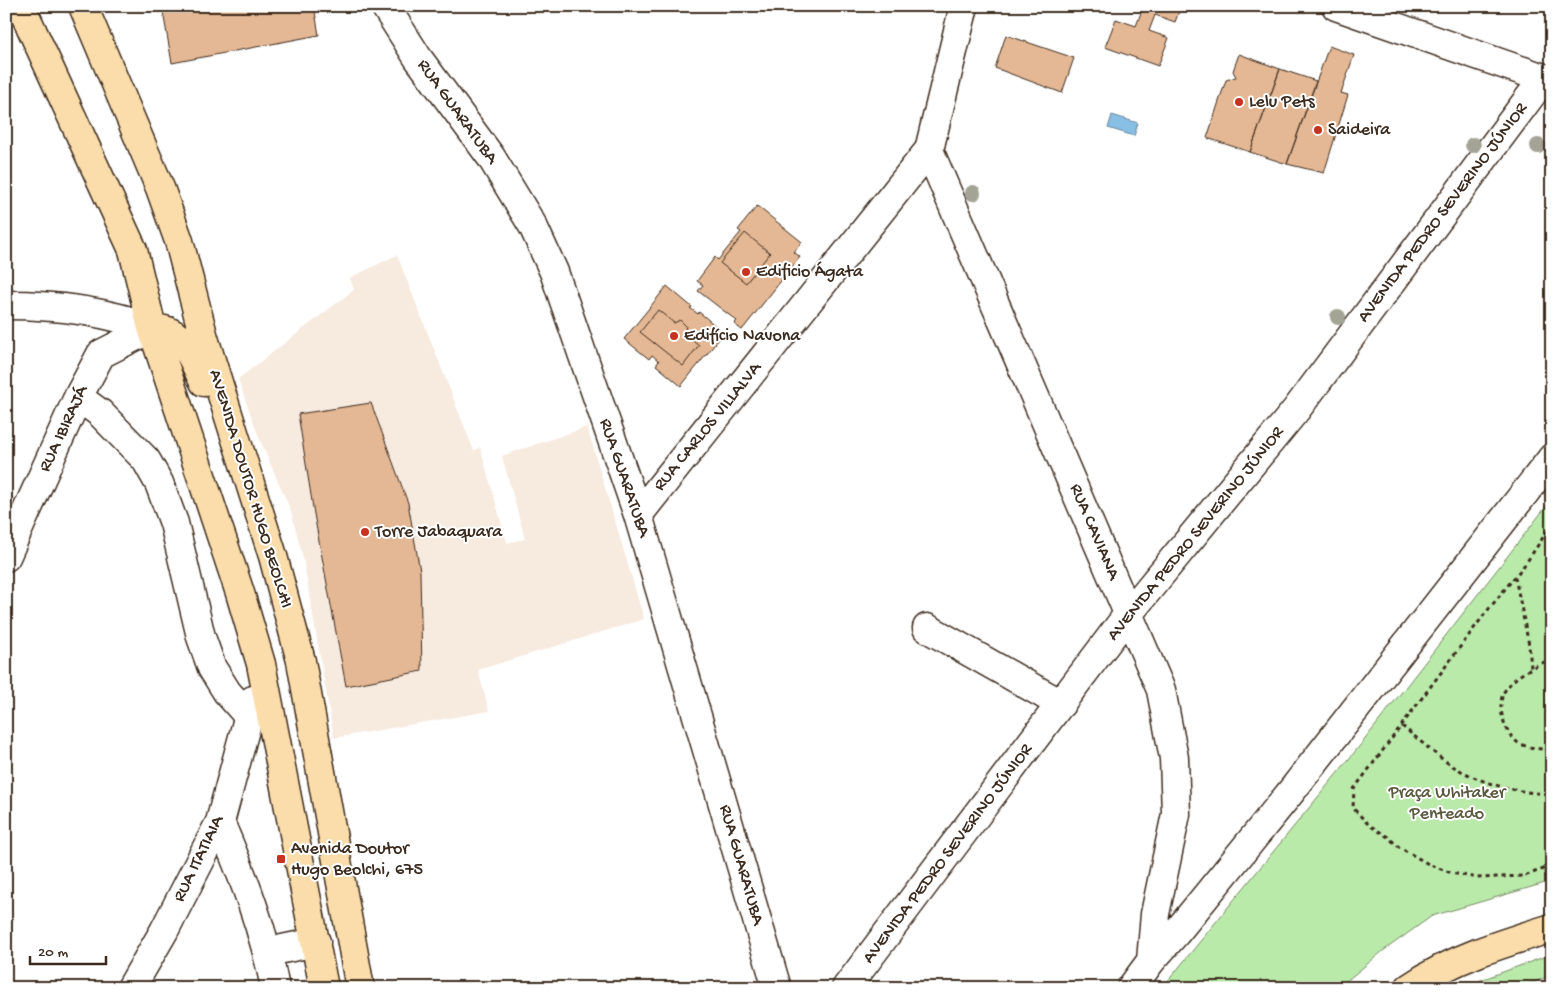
<svg xmlns="http://www.w3.org/2000/svg" width="1558" height="994" viewBox="0 0 1558 994" font-family="'Gochi Hand',sans-serif">
<style>
.built{fill:#f7eadf}
.green{fill:#b9eaaa;stroke:#7a8a64}
.water{fill:#87bfe5;stroke:#698395}
.building{fill:#e4b894;stroke:#3b2a1e}
.lines{fill:none;stroke-linecap:round;stroke-linejoin:round}
.street-casing{stroke:#3b2a1e;stroke-width:31}
.secondary-casing{stroke:#3b2a1e;stroke-width:31}
.primary-casing{stroke:#3b2a1e;stroke-width:31}
.highway-casing{stroke:#3b2a1e;stroke-width:31}
.path{stroke:#3b2a1e;stroke-width:3;stroke-dasharray:4 4;stroke-linecap:butt}
.street{stroke:#fff;stroke-width:28}
.secondary{stroke:#fff;stroke-width:28}
.primary{stroke:#faddab;stroke-width:28}
.highway{stroke:#faddab;stroke-width:28}
.tree{fill:#a4a496}
.poi-dot{fill:#c8321e;stroke:#fff;stroke-width:2}
.labels{text-anchor:middle;dominant-baseline:central;stroke-width:4;stroke-linejoin:round;paint-order:stroke}
.poi-label{font-size:18px;fill:#3b2a1e;stroke:#fff;text-anchor:start}
.street-label{font-size:18px;fill:#3b2a1e;stroke:#fff}
.park-label{font-size:18px;fill:#5a5a41;stroke:#fff}
</style>
<rect width="100%" height="100%" fill="#fff"/>
<filter id="ink" filterUnits="userSpaceOnUse"><feTurbulence type="fractalNoise" baseFrequency=".02" numOctaves="2"/><feDisplacementMap in="SourceGraphic" scale="10" xChannelSelector="R" yChannelSelector="G"/><feConvolveMatrix kernelMatrix="1 2 1 2 8 2 1 2 1" color-interpolation-filters="sRGB"/></filter>
<g filter="url(#ink)">
<path class="built" d="M 397,255 L 474,451 L 480,447 L 507,543 L 525,539 L 502,456 L 587,427 L 644,619 L 478,670 L 489,711 L 334,738 L 303,558 L 291,511 L 260,440 L 238,379 L 354,290 L 350,278 Z"/>
<path class="green" d="M 1552,499 L 1552,881 L 1432,916 L 1383,951 L 1338,988 L 1162,988 L 1362,743 Z
M 1552,954 L 1552,975 L 1519,988 L 1467,988 L 1481,980 Z"/>
<path class="water" d="M 1112,115 L 1138,123 L 1134,136 L 1108,128 Z"/>
<path class="building" d="M 162,6 L 314,6 L 319,35 L 172,63 Z
M 1130,6 L 1181,6 L 1175,22 L 1155,15 L 1149,31 L 1169,38 L 1158,66 L 1105,47 L 1116,19 L 1136,26 L 1142,10 Z
M 1006,35 L 1074,58 L 1062,93 L 995,68 Z
M 1329,46 L 1354,55 L 1341,93 L 1348,95 L 1324,173 L 1287,164 Z
M 1239,54 L 1280,69 L 1250,152 L 1207,138 L 1226,80 L 1236,77 L 1233,71 Z
M 1280,69 L 1316,81 L 1287,164 L 1250,152 Z
M 757,206 L 802,242 L 794,252 L 800,257 L 742,330 L 734,324 L 737,321 L 698,291 L 703,285 L 697,281 L 715,257 L 718,260 L 741,232 L 738,230 Z
M 745,233 L 770,253 L 746,283 L 720,263 Z
M 667,286 L 692,307 L 690,308 L 698,314 L 699,312 L 724,333 L 681,386 L 656,365 L 659,361 L 652,355 L 649,359 L 624,339 Z
M 658,310 L 674,323 L 680,320 L 686,326 L 684,333 L 699,345 L 683,366 L 640,332 Z
M 371,403 L 408,503 L 420,571 L 422,671 L 346,686 L 314,514 L 298,414 Z"/>
<g class="lines">
<defs>
<path id="street" d="M 385,6 L 418,58 L 491,157 L 533,226 L 554,272 L 638,515 L 777,988
M 929,150 L 1161,690 L 1174,758 L 1176,814 L 1155,914 L 1151,961
M 78,397 L 100,413 L 146,460 L 159,483 L 174,523 L 201,637 L 212,668 L 227,692 L 249,717
M 638,515 L 929,150 L 964,6
M 6,557 L 78,397 L 101,354 L 152,328
M 927,628 L 1061,704
M 220,822 C 243,876 264,930 275,988
M 268,952 L 316,942
M 131,988 L 164,931 L 220,822 L 253,700
M 846,988 L 1129,613 L 1296,410 L 1544,78
M 1131,988 L 1151,961 L 1176,933 L 1290,793 L 1552,458"/>
<path id="secondary" d="M 1336,6 L 1552,81
M 6,305 C 57,305 105,311 152,328"/>
<path id="primary" d="M 21,6 L 133,250 L 152,328 L 240,593 L 261,664 L 324,988
M 83,6 L 160,188 L 179,241 L 204,338 L 273,556 L 301,661 L 360,988
M 152,328 C 157,329 163,329 168,331 C 187,339 195,365 204,382"/>
<path id="highway" d="M 1409,988 C 1451,959 1503,943 1552,928"/>
</defs>
<use href="#street" class="street-casing"/>
<use href="#secondary" class="secondary-casing"/>
<use href="#primary" class="primary-casing"/>
<use href="#highway" class="highway-casing"/>
<path class="path" d="M 1552,524 L 1526,563 L 1484,615 L 1354,789 L 1353,808 L 1369,825 L 1388,837 L 1399,847 L 1430,865 L 1452,873 L 1477,878 L 1524,876 L 1552,866
M 1515,577 L 1529,645 L 1531,668
M 1552,659 C 1534,666 1514,675 1504,692 C 1496,706 1505,733 1517,742 C 1526,748 1542,749 1552,750
M 1402,726 C 1417,738 1432,752 1448,763 C 1478,783 1516,793 1552,794"/>
<use href="#street" class="street"/>
<use href="#secondary" class="secondary"/>
<use href="#primary" class="primary"/>
<use href="#highway" class="highway"/>
</g>
<g class="tree">
<circle cx="1473" cy="145" r="8"/>
<circle cx="1538" cy="146" r="8"/>
<circle cx="973" cy="193" r="8"/>
<circle cx="1338" cy="317" r="8"/>
</g>
</g>
<g class="poi-dot">
<circle cx="1239" cy="102" r="5"/>
<circle cx="1318" cy="130" r="5"/>
<circle cx="746" cy="272" r="5"/>
<circle cx="674" cy="336" r="5"/>
<circle cx="365" cy="532" r="5"/>
<rect x="276" y="854" width="10" height="10" rx="2.5"/>
</g>
<g class="labels">
<g class="poi-label">
<text x="1249" y="102">Lelu Pets</text>
<text x="1328" y="130">Saideira</text>
<text x="756" y="272">Edificio Ágata</text>
<text x="684" y="336">Edifício Navona</text>
<text x="375" y="532">Torre Jabaquara</text>
<text x="291" y="849">Avenida Doutor<tspan x="291" dy="21">Hugo Beolchi, 675</tspan></text>
</g>
<g class="street-label">
<text transform="translate(457 112) rotate(54)">RUA GUARATUBA</text>
<text transform="translate(1443 213) rotate(-53)">AVENIDA PEDRO SEVERINO JÚNIOR</text>
<text transform="translate(708 427) rotate(-51)">RUA CARLOS VILLALVA</text>
<text transform="translate(64 429) rotate(-65)">RUA IBIRAJÁ</text>
<text transform="translate(624 478) rotate(71)">RUA GUARATUBA</text>
<text transform="translate(250 489) rotate(73)">AVENIDA DOUTOR HUGO BEOLCHI</text>
<text transform="translate(1094 532) rotate(67)">RUA CAVIANA</text>
<text transform="translate(1196 534) rotate(-51)">AVENIDA PEDRO SEVERINO JÚNIOR</text>
<text transform="translate(948 854) rotate(-53)">AVENIDA PEDRO SEVERINO JÚNIOR</text>
<text transform="translate(199 859) rotate(-64)">RUA ITATIAIA</text>
<text transform="translate(741 865) rotate(74)">RUA GUARATUBA</text>
</g>
<g class="park-label">
<text x="1447" y="793">Praça Whitaker<tspan x="1447" dy="21">Penteado</tspan></text>
</g>
</g>
<rect width="1558" height="994" fill="none" stroke="#fff" stroke-width="25"/>
<rect x="12" y="12" width="1533" height="969" fill="none" stroke="#3b2a1e" stroke-width="2" filter="url(#ink)"/>
<path d="M30 956v8h76v-8" fill="none" stroke="#3b2a1e" stroke-width="2.5"/>
<text x="38" y="956" font-size="15" fill="#3b2a1e" stroke="#ffffff" stroke-width="4" paint-order="stroke">20 m</text>
</svg>
